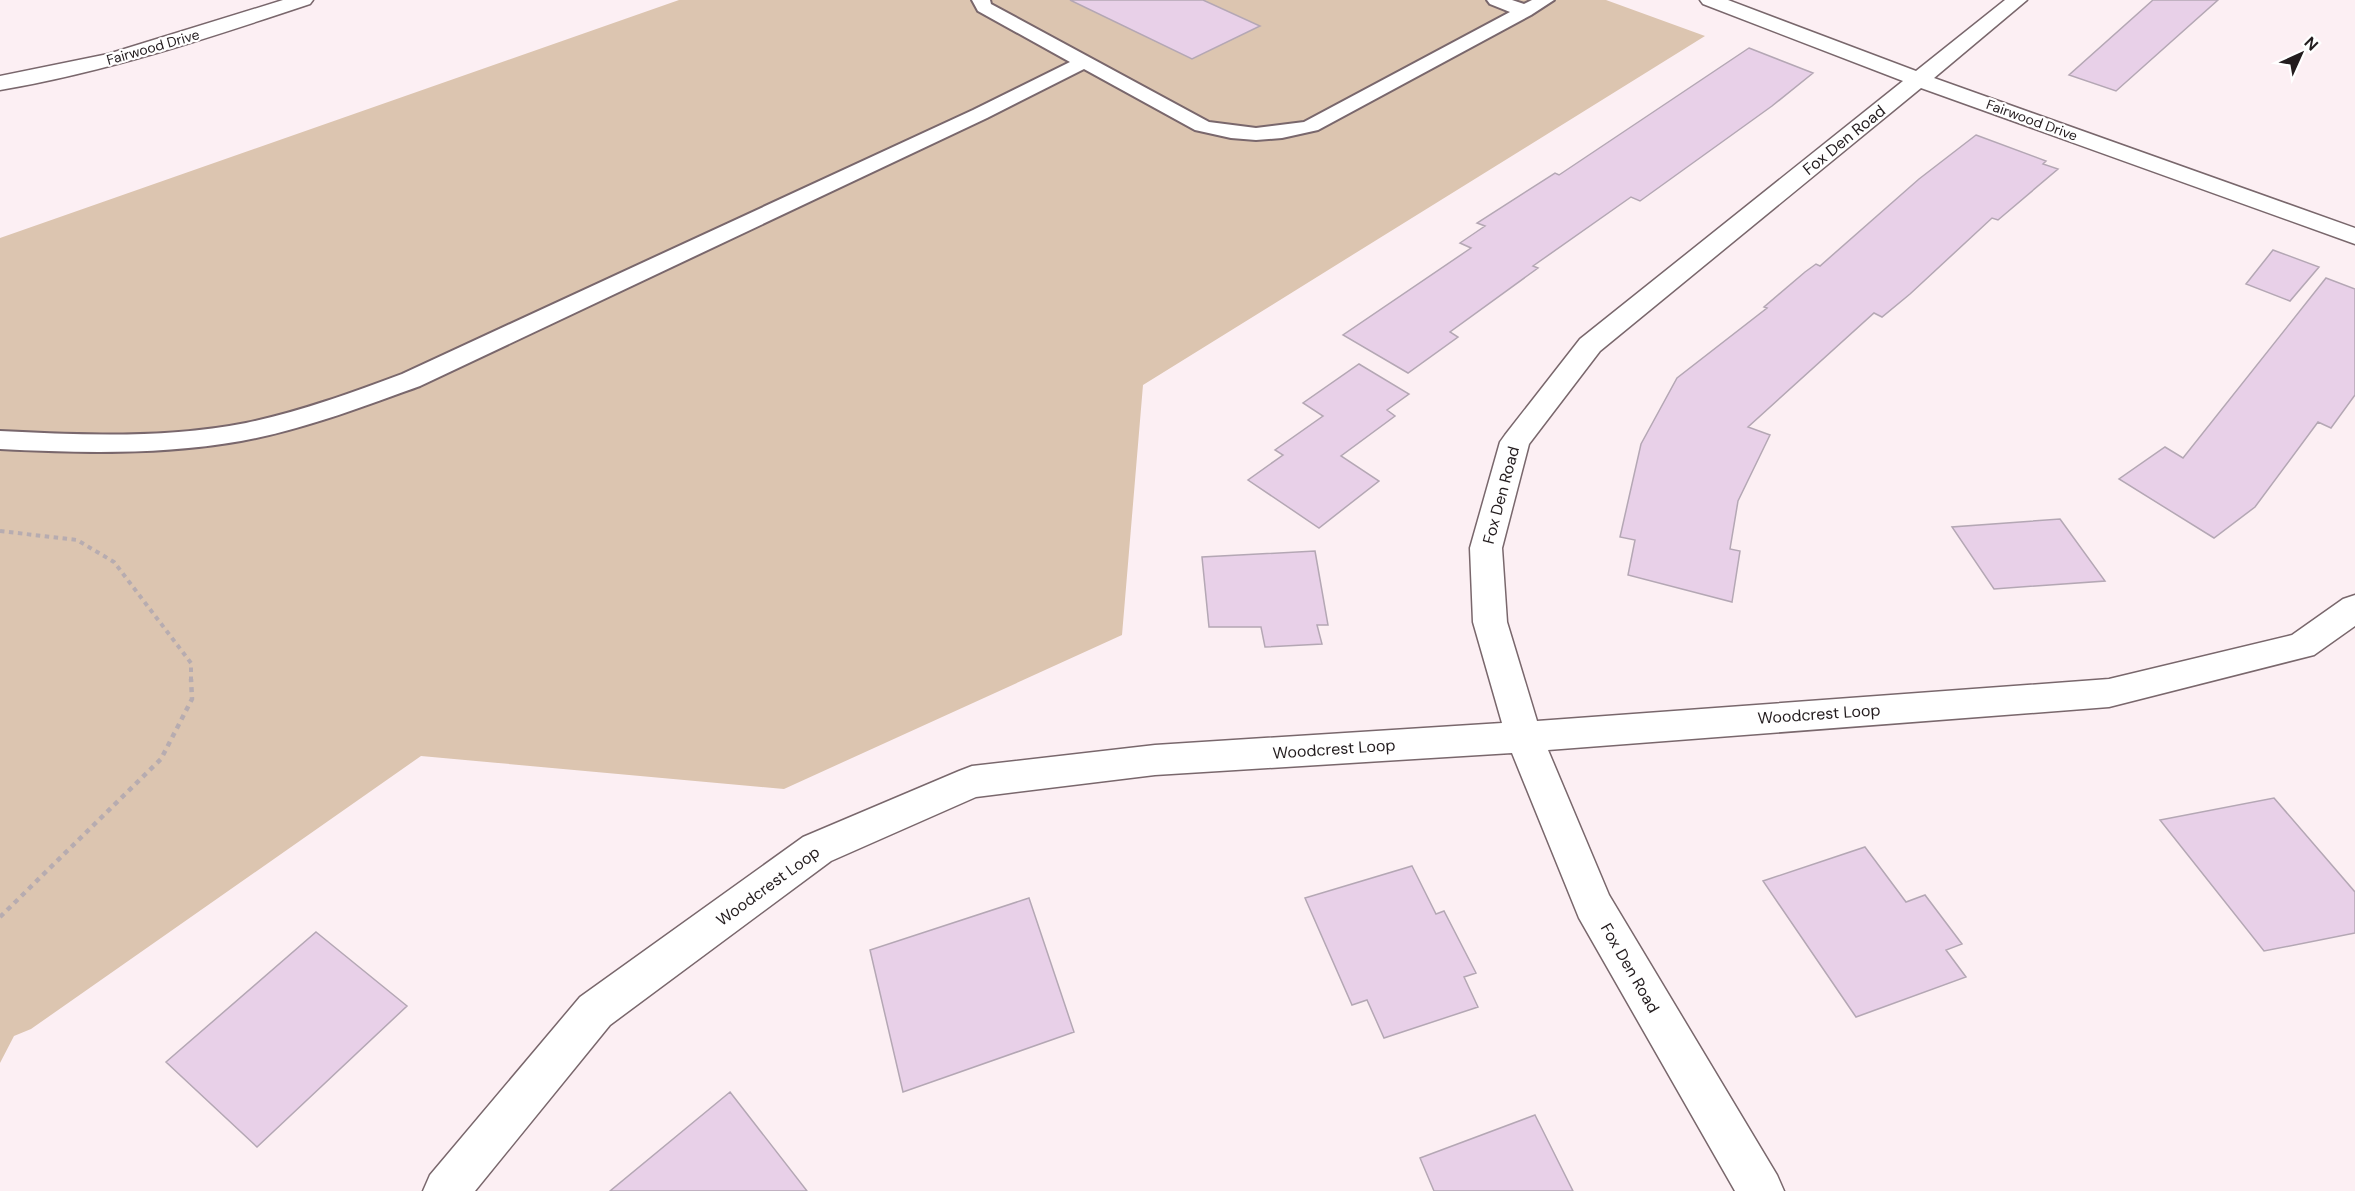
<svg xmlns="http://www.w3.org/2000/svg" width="2355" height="1191" viewBox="0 0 2355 1191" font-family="'DM Sans',sans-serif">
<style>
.green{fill:#dcc5b0}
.building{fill:#e8d0e8;stroke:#b4a7b4;stroke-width:1.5}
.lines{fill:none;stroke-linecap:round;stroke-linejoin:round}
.service-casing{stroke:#79676c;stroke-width:4}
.minor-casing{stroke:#79676c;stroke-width:3}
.path-far1{stroke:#b7acb0;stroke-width:4;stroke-dasharray:4.5 4.5;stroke-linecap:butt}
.path{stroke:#b7acb0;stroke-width:4.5;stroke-dasharray:5 5;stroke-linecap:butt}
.service{fill:#fff;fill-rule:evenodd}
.minor{fill:#fff;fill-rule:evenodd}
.labels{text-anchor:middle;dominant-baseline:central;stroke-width:4.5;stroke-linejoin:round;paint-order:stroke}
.far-street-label{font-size:14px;fill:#231c1e;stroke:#fff}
.street-label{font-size:16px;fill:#231c1e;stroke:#fff}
</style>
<rect width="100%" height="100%" fill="#fceff3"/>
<path class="green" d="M 679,0 L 1606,0 L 1705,36 L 1143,385 L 1122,635 L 784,789 L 421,756 L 31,1029 L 14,1036 L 0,1063 L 0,238 Z"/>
<path class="building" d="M 1070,0 L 1203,0 L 1260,26 L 1192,59 Z
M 2153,0 L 2218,0 L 2116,91 L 2069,75 Z
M 1749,48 L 1813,73 L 1772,106 L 1640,201 L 1631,197 L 1533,266 L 1538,268 L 1450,332 L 1458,337 L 1408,373 L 1343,335 L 1471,248 L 1460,243 L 1485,226 L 1477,223 L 1555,173 L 1559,175 Z
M 1976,135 L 2046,161 L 2043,164 L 2058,169 L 1998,220 L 1992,218 L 1910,294 L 1882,317 L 1874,313 L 1748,427 L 1770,435 L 1738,501 L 1730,549 L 1740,551 L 1732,602 L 1628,575 L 1635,540 L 1620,537 L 1641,444 L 1677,378 L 1767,308 L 1764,307 L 1805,272 L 1816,264 L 1820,266 L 1919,179 Z
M 2273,250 L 2319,267 L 2290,301 L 2246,284 Z
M 2326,278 L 2355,289 L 2355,395 L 2331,428 L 2318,422 L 2255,507 L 2214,538 L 2119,479 L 2165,447 L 2183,458 Z
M 1359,364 L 1409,394 L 1387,410 L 1395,416 L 1341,456 L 1379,481 L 1319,528 L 1248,480 L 1283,455 L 1275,450 L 1323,416 L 1303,403 Z
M 2060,519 L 2105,581 L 1994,589 L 1952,527 Z
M 1315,551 L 1328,625 L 1317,625 L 1322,644 L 1265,647 L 1261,627 L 1209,627 L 1202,557 Z
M 2274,798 L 2355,892 L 2355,933 L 2264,951 L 2160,820 Z
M 1865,847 L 1906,902 L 1925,895 L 1962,944 L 1946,950 L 1966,977 L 1856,1017 L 1763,881 Z
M 1412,866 L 1436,914 L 1444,911 L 1476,973 L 1464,977 L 1478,1007 L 1384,1038 L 1367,1000 L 1352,1005 L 1305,898 Z
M 1029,898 L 1074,1032 L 903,1092 L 870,950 Z
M 316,932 L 407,1006 L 257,1147 L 166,1062 Z
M 730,1092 L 807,1191 L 610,1191 Z
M 1535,1115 L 1573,1191 L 1434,1191 L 1420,1158 Z"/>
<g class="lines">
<defs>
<path id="service" d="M 972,0 L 990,0 L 991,4 L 1209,122 L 1256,128 L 1304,122 L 1510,12 L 1490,4 L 1487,0 L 1512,0 L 1524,4 L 1532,0 L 1554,0 L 1531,15 L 1318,130 L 1282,138 L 1256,140 L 1231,138 L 1195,130 L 1084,69 L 987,118 L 420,386 C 362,407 302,430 241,441 C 162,455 80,453 0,449 L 0,431 C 81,435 165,439 246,423 C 299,412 351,393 402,374 L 973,110 L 1070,62 L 978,11 Z"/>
<path id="minor" d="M 283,0 L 313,0 L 310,4 C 208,38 106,72 0,90 L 0,76 L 108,54 Z
M 1700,0 L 1728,0 L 1916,71 L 2005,0 L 2027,0 L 1934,78 L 2355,228 L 2355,244 L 1921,88 L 1600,351 L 1529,444 L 1502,548 L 1507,622 L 1537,721 L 2109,679 L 2292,635 L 2343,599 L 2355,595 L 2355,626 L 2314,655 L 2109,707 L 1548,750 L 1609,895 L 1777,1175 L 1784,1191 L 1735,1191 L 1579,918 L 1512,753 L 1155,775 L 976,797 L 831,861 L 610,1025 L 475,1191 L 423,1191 L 430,1175 L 580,997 L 803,837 L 959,771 L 972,766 L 1155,745 L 1502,723 L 1473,622 L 1470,548 L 1500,442 L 1505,435 L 1580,339 L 1903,81 L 1703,4 Z"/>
</defs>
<use href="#service" class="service-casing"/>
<use href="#minor" class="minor-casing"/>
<path class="path-far1" d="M 0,531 L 77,540 L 114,562 L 191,663 L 191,681"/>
<path class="path" d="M 0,917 L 161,759 L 192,699 L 191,679"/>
<use href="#service" class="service"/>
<use href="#minor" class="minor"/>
</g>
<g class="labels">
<g class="far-street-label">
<text transform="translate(153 47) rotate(-16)">Fairwood Drive</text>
<text transform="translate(2032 120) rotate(20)">Fairwood Drive</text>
</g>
<g class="street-label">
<text transform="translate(1844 140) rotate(-39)">Fox Den Road</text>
<text transform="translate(1501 495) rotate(-75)">Fox Den Road</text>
<text transform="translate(1819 714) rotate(-4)">Woodcrest Loop</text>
<text transform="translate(1334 749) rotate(-4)">Woodcrest Loop</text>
<text transform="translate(768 886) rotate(-36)">Woodcrest Loop</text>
<text transform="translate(1630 968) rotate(60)">Fox Den Road</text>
</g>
</g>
<g transform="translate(2301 54) rotate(45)" stroke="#ffffff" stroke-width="4.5" paint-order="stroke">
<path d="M0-4.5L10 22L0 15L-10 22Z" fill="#231c1e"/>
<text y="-9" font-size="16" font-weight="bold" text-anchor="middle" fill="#231c1e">N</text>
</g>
</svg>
